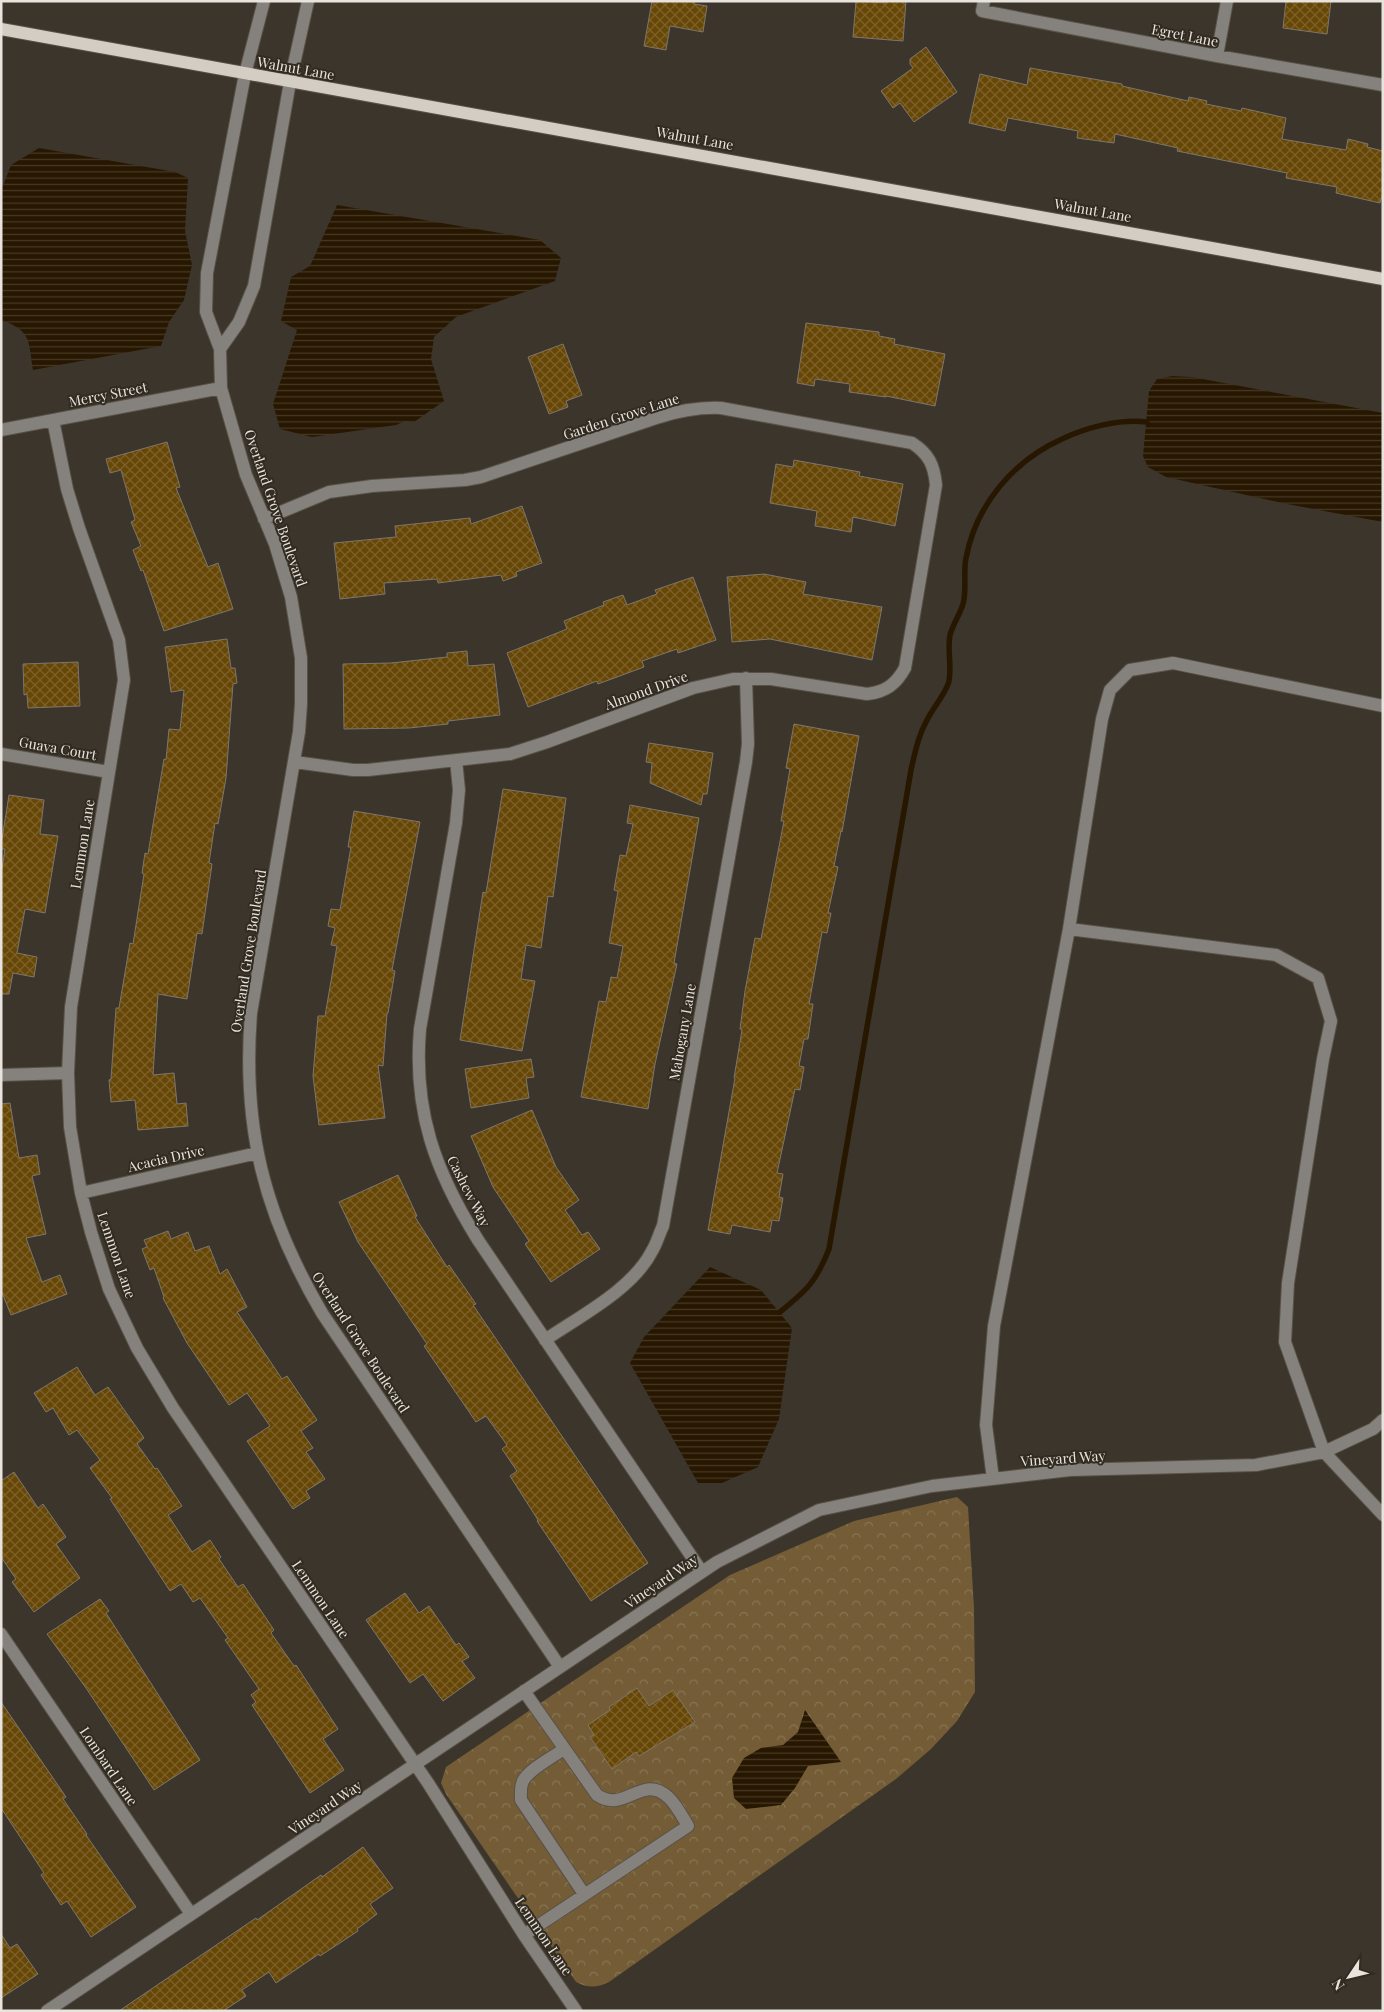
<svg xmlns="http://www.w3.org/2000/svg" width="1384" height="2012" viewBox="0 0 1384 2012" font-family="'Playfair Display',serif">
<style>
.park{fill:url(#park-crowns)}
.water{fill:url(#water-rules)}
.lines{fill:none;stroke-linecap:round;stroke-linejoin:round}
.stream{stroke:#271700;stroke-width:5.5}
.building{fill:url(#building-cross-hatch);stroke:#7e766b}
.minor-casing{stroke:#585147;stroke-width:14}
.major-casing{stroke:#585147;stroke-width:14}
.minor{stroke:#85827d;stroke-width:12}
.major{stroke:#d4cdc3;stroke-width:12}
.labels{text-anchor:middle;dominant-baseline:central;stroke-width:4;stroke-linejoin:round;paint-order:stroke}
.street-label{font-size:14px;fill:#e8e4dd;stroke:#312b21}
</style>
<defs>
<pattern id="park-crowns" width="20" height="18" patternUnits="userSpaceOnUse" patternTransform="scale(1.25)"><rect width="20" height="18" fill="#745d36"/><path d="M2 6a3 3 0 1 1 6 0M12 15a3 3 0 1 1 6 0" fill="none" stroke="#887453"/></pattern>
<pattern id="water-rules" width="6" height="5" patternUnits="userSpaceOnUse" patternTransform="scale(1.25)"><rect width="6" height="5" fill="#271700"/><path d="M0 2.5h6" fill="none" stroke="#463925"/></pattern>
<pattern id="building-cross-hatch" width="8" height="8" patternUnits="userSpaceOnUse" patternTransform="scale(1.25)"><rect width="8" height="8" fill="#674706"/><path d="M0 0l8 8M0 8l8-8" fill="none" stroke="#7d612a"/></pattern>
</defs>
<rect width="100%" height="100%" fill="#3c352b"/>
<path class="park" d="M 957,1497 L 968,1507 L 974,1608 L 975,1692 L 957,1721 L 931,1749 L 896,1779 L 609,1982 C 596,1988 588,1988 576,1982 L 446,1794 L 441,1783 L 446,1767 L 730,1575 L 854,1521 Z"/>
<path class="water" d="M 39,148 L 175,172 L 188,178 L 185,231 L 192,265 L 184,300 L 169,322 L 161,346 L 33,370 C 28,340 32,331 1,320 L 1,191 L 11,165 Z
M 337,205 L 540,240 L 561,258 L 555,281 L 456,317 L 434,337 L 431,359 L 444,401 L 414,422 L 405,421 L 396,425 L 312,437 L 280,429 L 273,404 L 297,330 L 281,321 L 291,277 L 310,266 Z
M 1172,376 L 1192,377 L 1383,413 L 1383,522 L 1287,504 L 1166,477 L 1148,467 L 1143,456 L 1149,391 L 1157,379 Z
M 710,1267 L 761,1290 L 792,1328 L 779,1419 L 758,1467 L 722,1483 L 698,1483 L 630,1363 L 644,1337 Z
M 805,1710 L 841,1762 L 808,1766 L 795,1788 L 781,1805 L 746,1809 L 734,1798 L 732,1778 L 744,1758 L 761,1748 L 783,1745 L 798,1732 Z"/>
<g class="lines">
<path class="stream" d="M 780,1312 C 807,1290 816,1282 829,1249 L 911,770 C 915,753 918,736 927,720 C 932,709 947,692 949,681 C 952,666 947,650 950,635 C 953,624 960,614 963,604 C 967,591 963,572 966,558 C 976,505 1013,461 1062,439 C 1087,427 1119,419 1147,422"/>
</g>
<path class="building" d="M 652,1 L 694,1 L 694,4 L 707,6 L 703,32 L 670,26 L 666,50 L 644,46 Z
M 856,1 L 887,3 L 887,1 L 906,1 L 903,41 L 853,37 Z
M 1286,1 L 1331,1 L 1327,34 L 1283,28 Z
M 926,47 L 957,92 L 914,122 L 900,103 L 893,108 L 881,91 L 913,68 L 910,64 L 910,59 Z
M 1030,68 L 1122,84 L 1122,86 L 1188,101 L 1189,97 L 1207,101 L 1206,104 L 1241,111 L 1242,108 L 1286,118 L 1282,139 L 1346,150 L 1348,139 L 1368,144 L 1367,147 L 1383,151 L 1383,192 L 1380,203 L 1336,193 L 1337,187 L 1286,178 L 1287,173 L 1177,151 L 1178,148 L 1115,134 L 1114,143 L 1077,138 L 1078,131 L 1008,118 L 1005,131 L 969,123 L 980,74 L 1027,85 Z
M 806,323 L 879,332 L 879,336 L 895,339 L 894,344 L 945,354 L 935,406 L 886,396 L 886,397 L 849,392 L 850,384 L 815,379 L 814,386 L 797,383 Z
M 563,344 L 582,395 L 566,401 L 568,407 L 549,414 L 528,357 Z
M 167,442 L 180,487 L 176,488 L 208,567 L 218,563 L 233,609 L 164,631 L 143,570 L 141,571 L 133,550 L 141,546 L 131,522 L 135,520 L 121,470 L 110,473 L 106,459 Z
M 794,460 L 860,472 L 859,476 L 903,484 L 895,526 L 853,517 L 851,532 L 815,526 L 817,511 L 770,503 L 776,464 L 793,467 Z
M 522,506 L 542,563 L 516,572 L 517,576 L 503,581 L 501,575 L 438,583 L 437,579 L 384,583 L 385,594 L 340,599 L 334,543 L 396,537 L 395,526 L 470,518 L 471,524 Z
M 764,574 L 806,582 L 803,594 L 882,607 L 872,660 L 770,639 L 732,642 L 727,577 Z
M 693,577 L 716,640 L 678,653 L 677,649 L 642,661 L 644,667 L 598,684 L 597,681 L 528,707 L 507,653 L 567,629 L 564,621 L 604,605 L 603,602 L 623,595 L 627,605 L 657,594 L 655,590 Z
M 227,639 L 231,668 L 235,668 L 237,683 L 233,684 L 226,778 L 218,824 L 215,823 L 209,863 L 212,864 L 202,934 L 197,933 L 187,999 L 158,994 L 153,1075 L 174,1073 L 177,1104 L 186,1103 L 188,1126 L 138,1130 L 135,1100 L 111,1102 L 109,1080 L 111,1079 L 116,1008 L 119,1008 L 130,943 L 133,944 L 144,874 L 142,873 L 145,853 L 148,854 L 164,759 L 166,760 L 169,729 L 180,730 L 184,690 L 171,692 L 165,647 Z
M 467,651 L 468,666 L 494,664 L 500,715 L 448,721 L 448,724 L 409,728 L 344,729 L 343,664 L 391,663 L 447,657 L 447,653 Z
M 78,662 L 80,706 L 28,708 L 27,694 L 24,695 L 23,664 Z
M 794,724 L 859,736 L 842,832 L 841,831 L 834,866 L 838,867 L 828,913 L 831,913 L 827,933 L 822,932 L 809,1004 L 813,1004 L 808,1039 L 804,1039 L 799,1066 L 804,1067 L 800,1090 L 795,1089 L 777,1173 L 783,1174 L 779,1197 L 783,1198 L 779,1221 L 772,1220 L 770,1232 L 732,1225 L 730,1234 L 708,1230 L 735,1078 L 734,1078 L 742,1030 L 740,1029 L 745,991 L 755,938 L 761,939 L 784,821 L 781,821 L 790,769 L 786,768 Z
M 649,743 L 713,753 L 707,794 L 703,794 L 701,805 L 650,783 L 652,763 L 646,762 Z
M 503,789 L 566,798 L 553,897 L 548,896 L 541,948 L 526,945 L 521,979 L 535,981 L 522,1051 L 460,1040 L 483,892 L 486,893 Z
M 9,795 L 44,800 L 40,834 L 58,836 L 45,913 L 25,909 L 17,953 L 37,957 L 34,977 L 13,973 L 9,994 L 1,994 L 1,875 L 5,849 L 1,849 L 1,845 Z
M 630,805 L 699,818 L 674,963 L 677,964 L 655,1064 L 648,1109 L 581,1097 L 599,1001 L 606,1002 L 611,977 L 617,978 L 623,946 L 609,943 L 618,891 L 614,890 L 620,855 L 626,856 L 633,824 L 627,823 Z
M 354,811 L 420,822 L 392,970 L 395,971 L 388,1013 L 387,1013 L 383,1066 L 378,1065 L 385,1118 L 319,1125 L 313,1076 L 318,1016 L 325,1016 L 337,946 L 331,945 L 335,928 L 328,926 L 331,909 L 340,910 L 351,847 L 348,847 Z
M 531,1059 L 534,1077 L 526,1078 L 529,1098 L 471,1108 L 465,1069 Z
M 10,1103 L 19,1158 L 37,1155 L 40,1174 L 32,1176 L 46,1234 L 26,1238 L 42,1282 L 60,1275 L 67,1294 L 11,1315 L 1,1290 L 1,1104 Z
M 532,1110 L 556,1167 L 579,1200 L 565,1210 L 582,1235 L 588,1232 L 600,1249 L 551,1282 L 525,1244 L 529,1241 L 493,1187 L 471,1136 Z
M 398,1175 L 417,1216 L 415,1217 L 447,1267 L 449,1265 L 476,1304 L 473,1305 L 648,1563 L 591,1601 L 537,1521 L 538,1520 L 510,1476 L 517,1471 L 502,1449 L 507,1445 L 486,1416 L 476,1422 L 424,1346 L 427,1344 L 358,1242 L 339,1202 Z
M 168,1231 L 171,1239 L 188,1232 L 195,1251 L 209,1246 L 220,1274 L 227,1269 L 247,1307 L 237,1312 L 282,1379 L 287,1376 L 317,1420 L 301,1431 L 313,1448 L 306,1452 L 325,1479 L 306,1491 L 310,1498 L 293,1509 L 247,1441 L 270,1426 L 247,1393 L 229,1405 L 187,1343 L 163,1298 L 164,1297 L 154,1268 L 150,1270 L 142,1249 L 147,1247 L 144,1240 Z
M 77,1367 L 95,1395 L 108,1387 L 144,1438 L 137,1444 L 155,1469 L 157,1468 L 182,1506 L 168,1515 L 192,1552 L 210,1540 L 221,1557 L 219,1559 L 238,1587 L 243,1584 L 274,1630 L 271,1633 L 294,1666 L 296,1665 L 338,1729 L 323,1739 L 344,1770 L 310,1793 L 252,1705 L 256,1702 L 251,1695 L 259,1689 L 225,1640 L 228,1638 L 200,1598 L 193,1602 L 181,1584 L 170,1591 L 110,1499 L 112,1498 L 90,1468 L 100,1460 L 77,1430 L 69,1435 L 53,1408 L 46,1412 L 34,1393 Z
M 14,1472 L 38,1508 L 43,1504 L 66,1537 L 56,1544 L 80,1578 L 34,1612 L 12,1582 L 16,1579 L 1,1557 L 1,1481 Z
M 405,1593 L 419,1613 L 429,1606 L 456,1645 L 459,1643 L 469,1657 L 462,1661 L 475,1678 L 443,1701 L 423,1674 L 410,1683 L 366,1620 Z
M 100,1599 L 109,1611 L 106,1613 L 200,1760 L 154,1790 L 86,1688 L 47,1634 Z
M 637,1688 L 649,1706 L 673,1690 L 695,1722 L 639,1756 L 636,1752 L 612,1769 L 590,1737 L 594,1735 L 588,1725 L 610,1710 L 609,1707 Z
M 1,1702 L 66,1797 L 63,1799 L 87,1834 L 86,1835 L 136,1907 L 91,1937 L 67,1901 L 61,1905 L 41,1875 L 44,1873 L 1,1808 Z
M 363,1847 L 393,1888 L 370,1904 L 377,1914 L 357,1929 L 358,1931 L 320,1956 L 319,1954 L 276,1983 L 269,1972 L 242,1990 L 246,1996 L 223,2011 L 119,2011 L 256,1918 L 257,1920 L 321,1875 L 322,1877 Z
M 1,1934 L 10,1948 L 17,1944 L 38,1974 L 1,1998 Z"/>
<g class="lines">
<defs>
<path id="minor" d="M 264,1 L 245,74 L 207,273 L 206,312 L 220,349 L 239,322 L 254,286 L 290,82 L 308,1
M 984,1 L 982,11 L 1217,56 L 1383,85
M 1217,56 L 1227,1
M 220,349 L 221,388 L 246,475 L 275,544 L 291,597 L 301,658 L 301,704 L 299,732 L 251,1013 C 242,1128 264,1214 322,1313 L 560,1667
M 53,420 L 67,489 L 79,528 L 119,640 L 124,680 L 71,1007 L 68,1073 L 70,1127 L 81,1193 L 91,1232 L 109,1289 L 137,1348 L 173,1408 L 428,1783 L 524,1935 L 576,2011
M 1,430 L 221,388
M 264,519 L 329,492 L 372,486 L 465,480 L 481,477 L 656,418 C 678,411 698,407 721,408 L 912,443 C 929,454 934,465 936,485 L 905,668 C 896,684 886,692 867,694 L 771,679 L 733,679 L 693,688 L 547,742 L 510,754 L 368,770 L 353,770 L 295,762
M 1,754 L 109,772
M 456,760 L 459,790 L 456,823 L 420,1029 C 413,1111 435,1171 478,1240 L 702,1572
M 1069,929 L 1276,955 L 1318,978 L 1331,1021 L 1323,1059 L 1288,1283 L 1285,1342 L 1324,1452 L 1383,1515
M 1,1075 L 68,1073
M 81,1193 L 257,1153
M 545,1340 C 580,1316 633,1289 652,1251 C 657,1243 659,1234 663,1226 L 746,762 L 748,744 L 746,678
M 993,1479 L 986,1425 L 994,1326 L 1069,929 L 1102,719 L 1110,690 L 1130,670 L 1173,663 L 1383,706
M 1,1634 L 191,1914
M 524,1691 L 597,1795 C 625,1814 642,1773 668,1797 C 676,1804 682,1816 688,1826 L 524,1935
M 564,1749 C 553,1757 529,1769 523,1781 C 520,1787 521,1794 521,1800 L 584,1894
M 47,2011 L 717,1562 L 819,1510 L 932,1486 L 1070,1470 L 1256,1465 L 1324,1452 L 1373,1429 L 1383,1420"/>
<path id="major" d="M 1,29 L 1383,279"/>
</defs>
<use href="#minor" class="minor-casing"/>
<use href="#major" class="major-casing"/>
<use href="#minor" class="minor"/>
<use href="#major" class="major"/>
</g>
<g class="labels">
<g class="street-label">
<text transform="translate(1185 35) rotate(11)">Egret Lane</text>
<text transform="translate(296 68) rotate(10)">Walnut Lane</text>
<text transform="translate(695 138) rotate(10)">Walnut Lane</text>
<text transform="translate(1093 210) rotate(10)">Walnut Lane</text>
<text transform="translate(108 394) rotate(-11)">Mercy Street</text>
<text transform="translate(621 416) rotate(-18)">Garden Grove Lane</text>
<text transform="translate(276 508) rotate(71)">Overland Grove Boulevard</text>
<text transform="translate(646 690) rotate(-20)">Almond Drive</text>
<text transform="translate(58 748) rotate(10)">Guava Court</text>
<text transform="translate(82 844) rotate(-81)">Lemmon Lane</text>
<text transform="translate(248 951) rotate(-81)">Overland Grove Boulevard</text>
<text transform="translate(682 1032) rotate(-80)">Mahogany Lane</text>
<text transform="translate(166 1158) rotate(-13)">Acacia Drive</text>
<text transform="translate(469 1191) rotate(63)">Cashew Way</text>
<text transform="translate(117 1255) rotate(71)">Lemmon Lane</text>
<text transform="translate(361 1342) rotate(57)">Overland Grove Boulevard</text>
<text transform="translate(1063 1458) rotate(-4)">Vineyard Way</text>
<text transform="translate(661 1581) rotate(-34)">Vineyard Way</text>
<text transform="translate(321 1599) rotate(56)">Lemmon Lane</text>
<text transform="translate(109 1766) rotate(56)">Lombard Lane</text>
<text transform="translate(325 1807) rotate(-34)">Vineyard Way</text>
<text transform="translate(544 1936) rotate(56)">Lemmon Lane</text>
</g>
</g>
<rect width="1384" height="2012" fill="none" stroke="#e8e4dd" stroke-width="5"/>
<g transform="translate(1349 1977) rotate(235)" stroke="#312b21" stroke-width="4" paint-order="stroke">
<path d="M0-4L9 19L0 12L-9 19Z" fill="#e8e4dd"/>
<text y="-8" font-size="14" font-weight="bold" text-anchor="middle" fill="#e8e4dd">N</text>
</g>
</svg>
